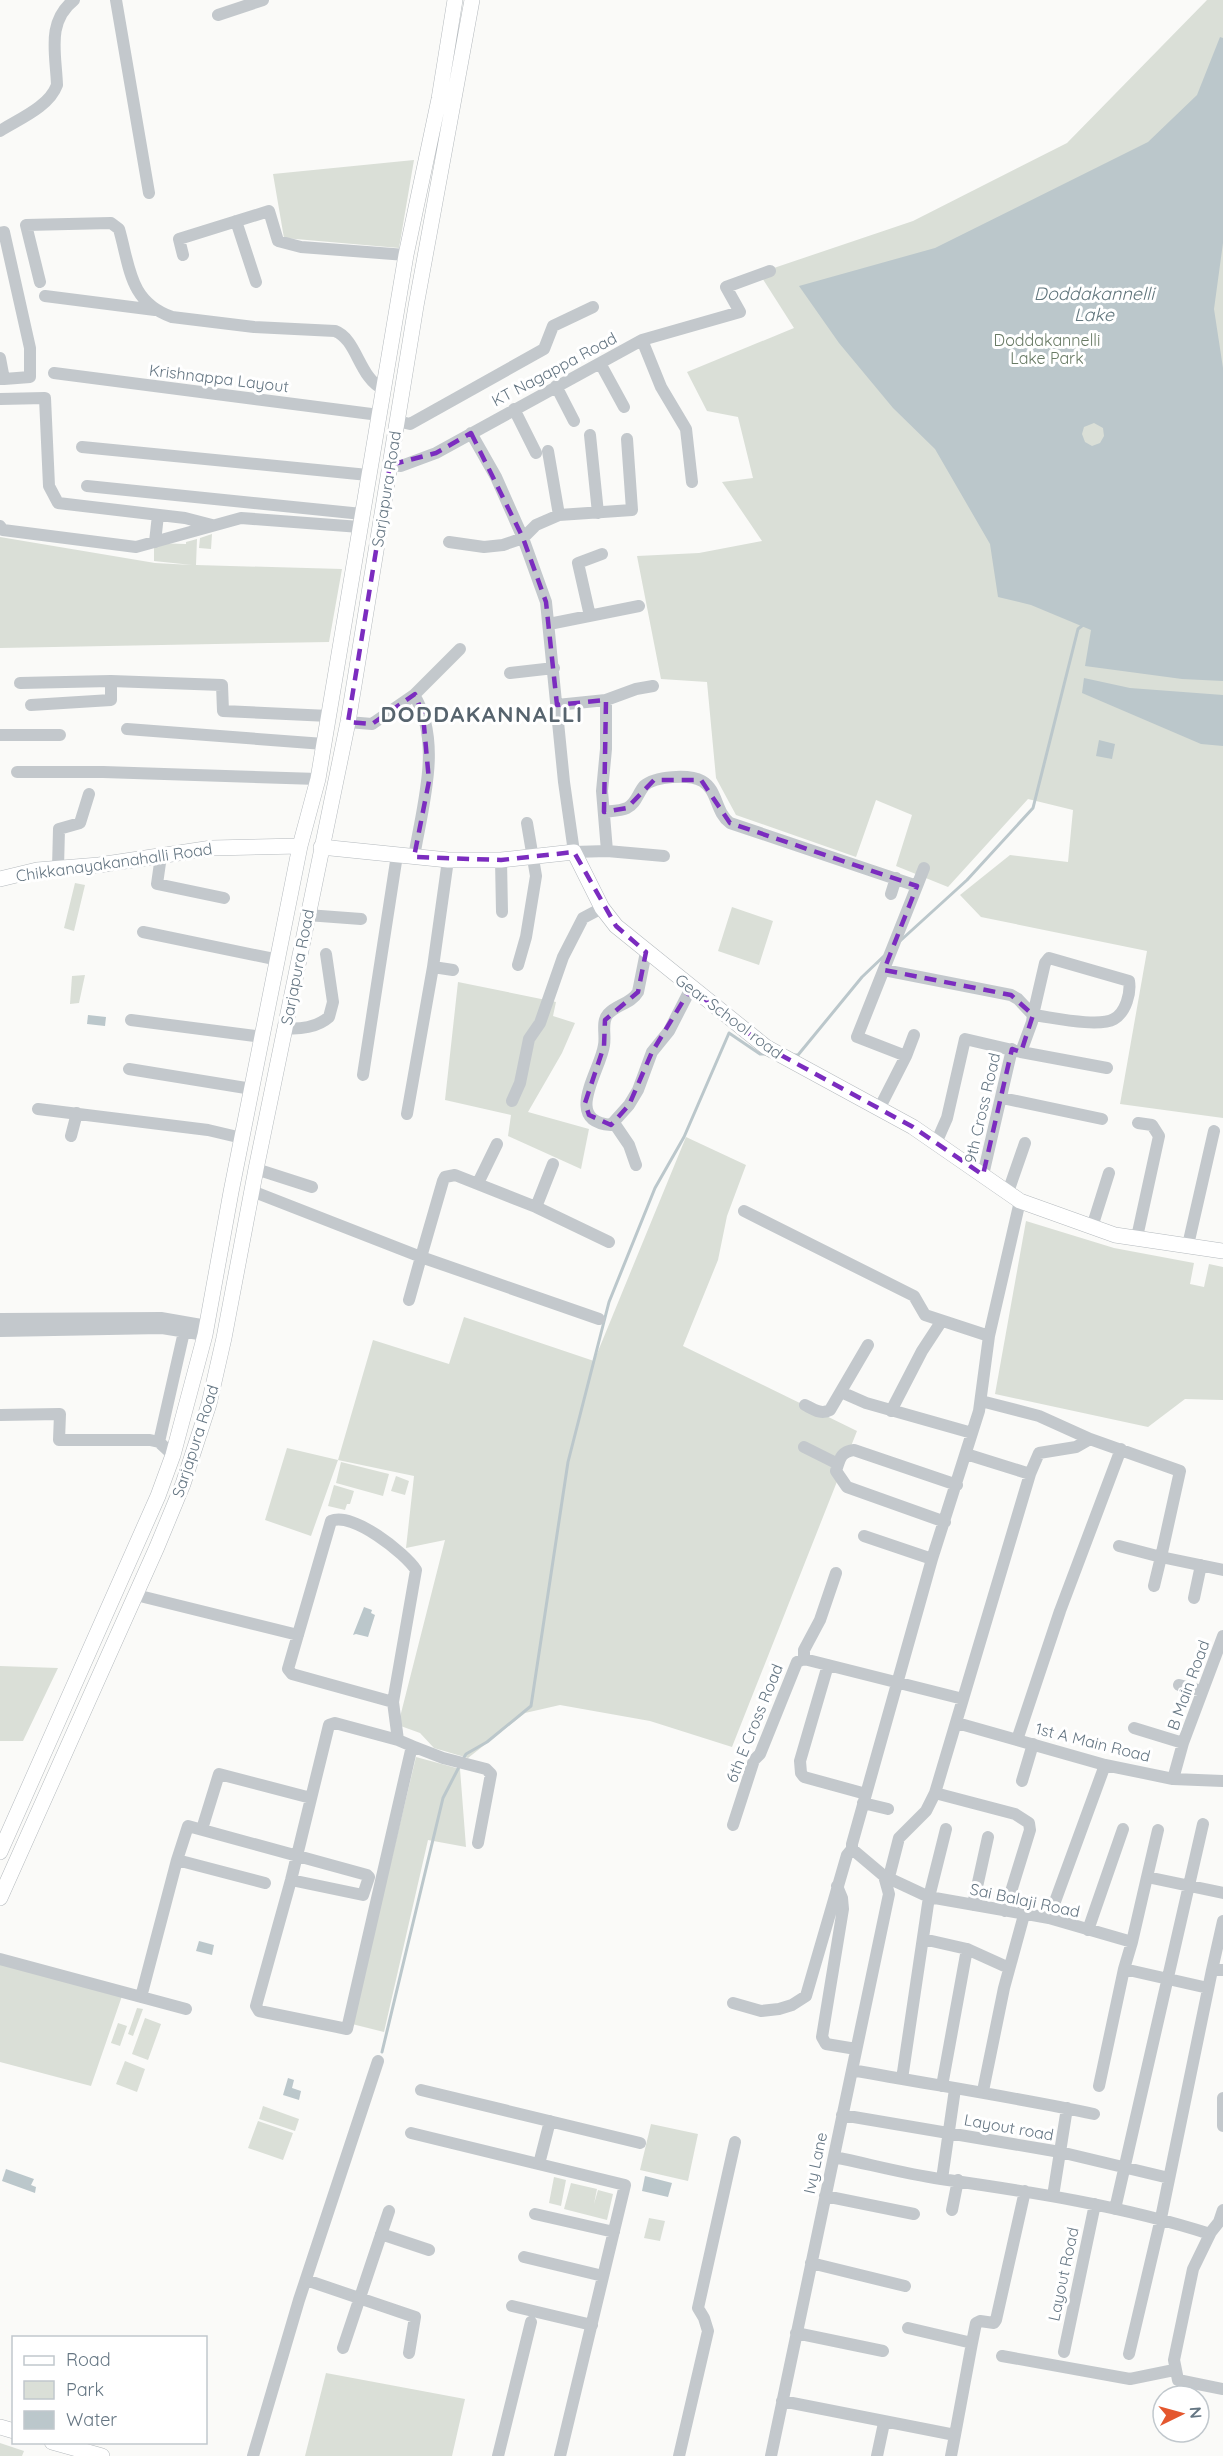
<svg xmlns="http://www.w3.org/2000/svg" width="1223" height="2456" viewBox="0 0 1223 2456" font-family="Quicksand,sans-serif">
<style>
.green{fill:#dadfd7}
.water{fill:#bbc7cb;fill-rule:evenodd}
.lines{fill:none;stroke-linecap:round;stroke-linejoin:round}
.stream{stroke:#bbc7cb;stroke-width:3}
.major-casing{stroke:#b5babe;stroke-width:16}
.minor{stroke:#c3c8cc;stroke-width:12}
.major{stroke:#fff;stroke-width:15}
.marked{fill:none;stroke:#7b2cbf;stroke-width:4.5;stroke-dasharray:12 8;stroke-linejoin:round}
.labels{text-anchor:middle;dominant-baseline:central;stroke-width:6;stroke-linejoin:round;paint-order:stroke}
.park-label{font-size:16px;fill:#687a64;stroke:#fff}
.street-label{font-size:16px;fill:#657683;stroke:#fff}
.water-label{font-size:18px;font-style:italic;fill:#60757c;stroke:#fff}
.district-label{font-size:22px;font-weight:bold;letter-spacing:1.5px;fill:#57646e;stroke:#fff}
</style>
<rect width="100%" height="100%" fill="#fafaf8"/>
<path class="green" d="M 1207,0 L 1223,0 L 1223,1118 L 1120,1104 L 1147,951 L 981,917 L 960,895 L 1010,855 L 1068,862 L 1073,810 L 1028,799 L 948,887 L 896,866 L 912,815 L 876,800 L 856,857 L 736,815 L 716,778 L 707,682 L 661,679 L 637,556 L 699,553 L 762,541 L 722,482 L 753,478 L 738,417 L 707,411 L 687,372 L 794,328 L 759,273 L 913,221 L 1067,143 Z
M 414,160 L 399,248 L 284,238 L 273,174 Z
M 212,534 L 211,549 L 199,548 L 200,538 Z
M 0,537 L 155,563 L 192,565 L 154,561 L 154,543 L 186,544 L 186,542 L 197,539 L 196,565 L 342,569 L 329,642 L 0,648 Z
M 75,883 L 85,885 L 74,931 L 64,928 Z
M 732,907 L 773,921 L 759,965 L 718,951 Z
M 85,975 L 79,1003 L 70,1004 L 72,976 Z
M 458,982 L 556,1002 L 553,1016 L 575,1023 L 562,1053 L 528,1112 L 589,1129 L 581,1169 L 508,1136 L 511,1115 L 445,1100 Z
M 686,1137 L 746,1165 L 727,1216 L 718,1260 L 683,1346 L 857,1431 L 732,1747 L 650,1721 L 560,1705 L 525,1713 L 468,1758 L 434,1748 L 420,1733 L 398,1725 L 445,1540 L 406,1548 L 414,1476 L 338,1460 L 311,1536 L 265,1520 L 287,1448 L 338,1460 L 373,1340 L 449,1364 L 464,1317 L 594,1361 Z
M 1026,1221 L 1114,1248 L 1194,1263 L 1190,1284 L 1204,1287 L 1209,1264 L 1223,1267 L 1223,1400 L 1185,1399 L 1148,1427 L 995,1394 Z
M 341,1462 L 389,1474 L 383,1496 L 336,1483 Z
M 396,1476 L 409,1481 L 405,1495 L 391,1491 Z
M 334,1485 L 354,1491 L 350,1504 L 347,1504 L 345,1510 L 328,1506 Z
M 0,1666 L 58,1668 L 23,1741 L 0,1741 Z
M 416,1757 L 460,1769 L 466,1847 L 428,1840 L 384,2032 L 352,2024 Z
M 0,1962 L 122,1996 L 91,2086 L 0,2062 Z
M 137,2008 L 143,2009 L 133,2036 L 128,2034 Z
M 145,2018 L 161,2024 L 148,2060 L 132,2054 Z
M 118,2023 L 127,2026 L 120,2046 L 111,2043 Z
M 125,2061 L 145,2069 L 137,2092 L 116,2084 Z
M 263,2106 L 299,2119 L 295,2131 L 259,2119 Z
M 258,2121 L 293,2133 L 283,2160 L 248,2148 Z
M 651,2124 L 698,2134 L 688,2181 L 640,2170 Z
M 554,2177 L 566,2180 L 561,2206 L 549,2203 Z
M 571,2183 L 597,2189 L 594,2204 L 598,2190 L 613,2194 L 607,2220 L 564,2209 Z
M 649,2218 L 665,2221 L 660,2241 L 644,2238 Z
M 326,2373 L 465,2399 L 452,2456 L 305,2456 Z
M 0,2443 L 24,2451 L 22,2456 L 0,2456 Z"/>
<path class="water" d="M 1220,37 L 1223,38 L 1223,243 L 1214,309 L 1223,368 L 1223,681 L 1182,679 L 1085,666 L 1091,630 L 1031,605 L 998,597 L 990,544 L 935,449 L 893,408 L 839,343 L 799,286 L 935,248 L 1148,142 L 1197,95 ZM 1094,423 L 1103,428 L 1104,436 L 1100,443 L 1092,446 L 1085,442 L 1082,434 L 1084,427 Z
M 1084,678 L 1130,688 L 1223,695 L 1223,746 L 1201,744 L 1082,693 Z
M 1099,740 L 1115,744 L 1112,759 L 1096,756 Z
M 88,1015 L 106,1017 L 105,1026 L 87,1024 Z
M 364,1607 L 372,1610 L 371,1613 L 375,1615 L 368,1637 L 356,1634 L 353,1635 Z
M 199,1941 L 214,1945 L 212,1955 L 196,1951 Z
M 288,2078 L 294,2080 L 292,2088 L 301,2091 L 299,2100 L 283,2095 Z
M 6,2169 L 34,2179 L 31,2185 L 36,2187 L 35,2193 L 2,2181 Z
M 645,2176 L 672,2183 L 668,2197 L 642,2191 Z"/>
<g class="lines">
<path class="stream" d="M 900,941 L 967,880 L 1033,808 L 1078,629 L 1083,625
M 795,1055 L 798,1055 L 862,977 L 884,956
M 463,1759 L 466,1754 L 487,1742 L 531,1706 L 568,1462 L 609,1302 L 655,1188 L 684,1137 L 729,1033 L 760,1054 L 768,1054
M 382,2052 L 443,1798 L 460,1765"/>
<defs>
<path id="major" d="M 321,847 L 448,860 L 501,860 L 574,852 L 602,908 L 616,926 L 766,1047 L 913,1127 L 1020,1201 L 1115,1235 L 1223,1251
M 0,879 L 37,870 L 99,865 L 212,848 L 300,846
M 0,1852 L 158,1496 L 173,1455 L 205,1335 L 231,1192 L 300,846 L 318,779 L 406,255 L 439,99 L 455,0
M 0,1898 L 157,1547 L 183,1484 L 209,1404 L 224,1338 L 256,1169 L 348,722 L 416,306 L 472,0
M 0,2427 L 14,2431
M 52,2442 L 102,2456"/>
</defs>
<use href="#major" class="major-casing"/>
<path class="minor" d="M 116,0 L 149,193
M 218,15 L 263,0
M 0,131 C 19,119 49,107 57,85 C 56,54 46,22 74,0
M 236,221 L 256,282
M 0,233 L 4,232 L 30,348 L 30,377 L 4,379
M 183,255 L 179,239 L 269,211 L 278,241 L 301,247 L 406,255
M 40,282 L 26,225 L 111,223 L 119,229 C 130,267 129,302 172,317 L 254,327 L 335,331 C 357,339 359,378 383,389
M 45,296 L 155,310
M 642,340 L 661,387 L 686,429 L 692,482
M 0,358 L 4,379 L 0,379
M 600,363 L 624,407
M 54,373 L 379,415
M 556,386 L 574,421
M 0,399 L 45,398 L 49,486 L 58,503 L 185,518 L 212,525
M 514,409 L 536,453
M 397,421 L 410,424 L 544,349 L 553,326 L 593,307
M 471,433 L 496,477 L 523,538 L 546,602 L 564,782 L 574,852 L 607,851 L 602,791 L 606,749 L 606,700 L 636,689 L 653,686
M 590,435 L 598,513
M 82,447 L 368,475
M 548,451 L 559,515
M 390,465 L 401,466 L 436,453 L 642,340 L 740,312 L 726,287 L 770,271
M 87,486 L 362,514
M 0,526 L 3,530 L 136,547 L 241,518 L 360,527
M 155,542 L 158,515
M 449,542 L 484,547 L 503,545 L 523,538 L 536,525 L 559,515 L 632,510 L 627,439
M 590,616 L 578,563 L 602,554
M 549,624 L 639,606
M 510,673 L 554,668
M 20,683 L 111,681 L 222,685 L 223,711 L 329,716
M 414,695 C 443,742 422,807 414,857
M 31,705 L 111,700 L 111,681
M 557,705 L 606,700
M 348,722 L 372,724 L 414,695 L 460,649
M 127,729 L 324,744
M 0,735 L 60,735
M 17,772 L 103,772 L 318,779
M 604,812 C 611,811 620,811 627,808 C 636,804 638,793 644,786 C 655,776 689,774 702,781 C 718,790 715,812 730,823 L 917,886 L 857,1037 L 906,1056 L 879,1109
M 607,851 L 664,856
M 161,856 L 157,884 L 224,898
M 501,860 L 502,912
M 58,868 L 59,829 L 80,823 L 89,794
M 917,886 L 924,868
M 891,894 L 896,878
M 307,915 L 361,919
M 143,932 L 279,960
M 646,952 L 638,992 C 631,1004 617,1004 608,1014 C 601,1022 606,1035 604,1045 C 601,1070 562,1121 611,1125 L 629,1105 L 638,1090 L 652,1052 L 669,1031 L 691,988
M 518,965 L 526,937 L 536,876 L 527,823
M 433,967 L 453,970
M 884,970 L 1011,995 L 1018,999 L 1033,1015
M 131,1020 L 263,1037
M 284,1028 C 299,1030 318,1027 329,1017 L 333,1002 L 326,954
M 1021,1052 L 1032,1022 L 1033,1015 L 1045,963 L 1049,958 L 1129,981 C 1131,993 1126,1012 1114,1019 C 1098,1028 1051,1017 1033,1015
M 906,1056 L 914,1035
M 129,1069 L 252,1089
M 363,1075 L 397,855
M 1002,1098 L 1102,1119
M 512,1101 L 520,1083 L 529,1039 L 540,1023 L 563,957 L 583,918 L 602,908
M 38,1109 L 208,1130 L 242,1138
M 407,1114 L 433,967 L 448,860
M 614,1123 L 629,1145 L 636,1165
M 71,1136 L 77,1113
M 936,1143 L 947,1118 L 965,1039 L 1021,1052 L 1107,1068
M 256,1169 L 312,1187
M 983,1175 L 1012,1049
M 478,1183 L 497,1144
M 252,1191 L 421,1257 L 443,1181 L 445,1177 L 455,1175 L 536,1207 L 609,1242
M 1008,1192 L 1025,1143
M 536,1207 L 553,1164
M 744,1211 L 914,1296 L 925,1315 L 989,1336
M 1092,1227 L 1109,1173
M 1137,1237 L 1159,1136 L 1152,1125 L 1138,1123
M 1188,1245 L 1214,1131
M 409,1300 L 421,1257 L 599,1319
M 0,1319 L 161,1318 L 207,1326
M 0,1331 L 162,1328 L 205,1335
M 841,1392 L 866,1403 L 972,1433
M 981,1401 L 1039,1416 L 1090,1439
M 805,1405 C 813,1409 821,1415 830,1410 L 868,1345
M 891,1411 L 922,1351 L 941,1322
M 0,1415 L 60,1414 L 59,1440 L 150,1440 L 159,1442 L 173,1455
M 159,1442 L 186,1323
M 804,1447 L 838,1464
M 966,1454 L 1030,1474
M 945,1522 L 847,1487 L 836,1471 C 840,1459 840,1452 854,1450 L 957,1485
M 864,1536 L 932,1559
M 1119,1546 L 1161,1557 L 1154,1586
M 136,1595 L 298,1635
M 1194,1598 L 1201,1565
M 804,1659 L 804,1650 L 820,1620 L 836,1573
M 828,1665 L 800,1761 L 801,1773 L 804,1777 L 866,1794
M 1179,1685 L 1202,1691
M 393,1702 L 292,1674 L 288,1669 L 331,1521 C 352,1511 405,1553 416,1570 L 393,1702 L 398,1740 L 412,1746 L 347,2029 L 259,2011 L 256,2006 L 291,1880 L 329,1725 L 335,1723 L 398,1740
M 957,1723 L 1105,1765 L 1173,1779 L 1223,1781
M 1134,1728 L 1183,1743
M 1017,1740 L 1060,1611 L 1121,1449
M 412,1746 L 443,1758 L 486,1769 L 491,1774 L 478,1843
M 1173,1779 L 1183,1743 L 1223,1636
M 1022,1781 L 1033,1744
M 935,1793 L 1015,1814 L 1029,1823 L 1030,1830 L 1005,1911
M 863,1803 L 888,1809
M 733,1825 L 754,1760 L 760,1754 L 797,1662 L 804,1659 L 963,1699
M 202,1829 L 219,1774 L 311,1798
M 852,1849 L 884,1876 L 929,1897 L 1049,1918 L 1132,1942 L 1147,1877 L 1223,1893
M 177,1860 L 265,1883
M 889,1877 L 899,1838 L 926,1811 L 935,1793 L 1030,1474 L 1039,1453 L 1076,1447 L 1090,1439 L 1180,1471 L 1161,1557 L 1223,1570
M 1147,1877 L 1158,1830
M 837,1886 L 842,1898 L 843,1909 L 822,2037 L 826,2044 L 856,2049
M 973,1905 L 988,1837
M 1049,1918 L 1105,1765
M 1223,1921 L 1212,1970 L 1223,1970
M 1088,1930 L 1123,1829
M 923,1939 L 967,1949 L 1009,1968
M 0,1959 L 186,2009
M 1124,1969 L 1208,1988
M 141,1997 L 177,1860 L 188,1826 L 367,1875 L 369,1877 L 363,1895 L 291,1880
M 733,2003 L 761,2011 L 779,2009 L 792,2005 L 806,1996 L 847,1855 L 852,1849 L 852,1844 L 932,1559 L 979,1411 L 989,1336 L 1020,1201
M 852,2070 C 933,2085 1014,2097 1094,2114
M 902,2079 L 929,1897 L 946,1829
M 942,2086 L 967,1949
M 1099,2086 L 1124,1969 L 1132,1942
M 421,2090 L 640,2143
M 983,2091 L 1004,1988 L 1024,1915
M 1223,2098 L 1223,2126
M 842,2115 L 1060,2152 L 1169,2178
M 411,2133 L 625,2185 L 560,2456
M 834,2157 C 869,2164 905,2174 941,2179 C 1032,2192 1123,2206 1210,2234
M 539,2164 L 550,2121
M 942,2179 L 955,2089
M 825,2196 L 914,2214
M 1053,2196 L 1067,2108
M 1115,2209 L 1203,1824
M 952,2210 L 958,2180
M 1223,2210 L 1219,2222 L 1211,2232 L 1193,2269 L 1174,2360 L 1178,2380 L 1223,2389
M 535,2214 L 614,2232
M 381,2234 L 429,2250
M 524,2257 L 603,2276
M 811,2263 L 905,2286
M 306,2280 L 415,2317 L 409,2353
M 512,2306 L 592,2325
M 908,2328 L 972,2343 L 976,2323 L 980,2321 L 994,2323 L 996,2320 L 1025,2191
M 796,2333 L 883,2351
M 343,2348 L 389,2211
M 1064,2352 L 1095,2204
M 1129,2354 L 1161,2218 L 1212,1970
M 1002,2356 L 1130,2379 L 1174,2370
M 782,2401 L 955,2435 L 972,2343
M 253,2456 L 299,2300 L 378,2061
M 498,2456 L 531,2322
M 679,2456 L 708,2331 L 704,2318 L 698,2308 L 735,2142
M 771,2456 L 889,1894 L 884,1876
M 877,2456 L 884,2423
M 951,2456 L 955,2435"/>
<use href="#major" class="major"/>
</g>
<path class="marked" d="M 471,433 L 523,538 L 546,602 L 557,705 L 606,700 L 604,812 L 627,808 L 654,780 L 701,780 L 730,823 L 917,886 L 884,970 L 1011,995 L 1033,1015 L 1021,1052 L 1012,1049 L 983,1175 L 913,1127 L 766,1047 L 691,988 L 652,1052 L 629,1105 L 611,1125 L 589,1115 L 585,1103 L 604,1046 L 605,1020 L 638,992 L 646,952 L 616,926 L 574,852 L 501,860 L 414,857 L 429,781 L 423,715 L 415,694 L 372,724 L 348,722 L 390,465 L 436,453 Z"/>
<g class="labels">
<g class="park-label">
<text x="1047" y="340">Doddakannelli<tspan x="1047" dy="18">Lake Park</tspan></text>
</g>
<g class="street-label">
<text transform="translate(554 369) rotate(-28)">KT Nagappa Road</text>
<text transform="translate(219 378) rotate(7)">Krishnappa Layout</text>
<text transform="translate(386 489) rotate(-81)">Sarjapura Road</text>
<text transform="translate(114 862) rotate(-8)">Chikkanayakanahalli Road</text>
<text transform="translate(297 967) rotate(-79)">Sarjapura Road</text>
<text transform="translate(729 1016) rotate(37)">Gear School road</text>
<text transform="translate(982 1108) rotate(-77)">9th Cross Road</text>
<text transform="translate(195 1441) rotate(-72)">Sarjapura Road</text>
<text transform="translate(1188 1685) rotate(-70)">B Main Road</text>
<text transform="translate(754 1723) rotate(-68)">6th E Cross Road</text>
<text transform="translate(1093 1742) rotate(14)">1st A Main Road</text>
<text transform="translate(1025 1900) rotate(12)">Sai Balaji Road</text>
<text transform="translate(1009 2127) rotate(10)">Layout road</text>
<text transform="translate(815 2163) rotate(-78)">Ivy Lane</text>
<text transform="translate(1063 2274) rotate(-78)">Layout Road</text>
</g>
<g class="water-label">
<text x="1094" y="293">Doddakannelli<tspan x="1094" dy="21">Lake</tspan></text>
</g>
<g class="district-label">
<text x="482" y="714">DODDAKANNALLI</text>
</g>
</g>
<rect x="12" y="2336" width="195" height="108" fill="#ffffff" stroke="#c1c8cd" stroke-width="1.5"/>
<rect x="24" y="2356" width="30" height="9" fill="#ffffff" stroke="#c1c8cd" stroke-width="1.5"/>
<text x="66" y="2366" font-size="18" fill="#657683">Road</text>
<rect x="24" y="2381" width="30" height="18" fill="#dadfd7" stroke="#c1c8cd" stroke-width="1.5"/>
<text x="66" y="2396" font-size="18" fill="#657683">Park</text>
<rect x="24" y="2411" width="30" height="18" fill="#bbc7cb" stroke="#c1c8cd" stroke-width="1.5"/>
<text x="66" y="2426" font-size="18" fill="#657683">Water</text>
<g transform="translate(1181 2414) rotate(85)"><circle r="28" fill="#ffffff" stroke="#c1c8cd" stroke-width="1.5"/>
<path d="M0-4.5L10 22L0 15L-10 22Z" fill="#e4572e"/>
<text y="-9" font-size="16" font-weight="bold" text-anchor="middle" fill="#657683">N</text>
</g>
</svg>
